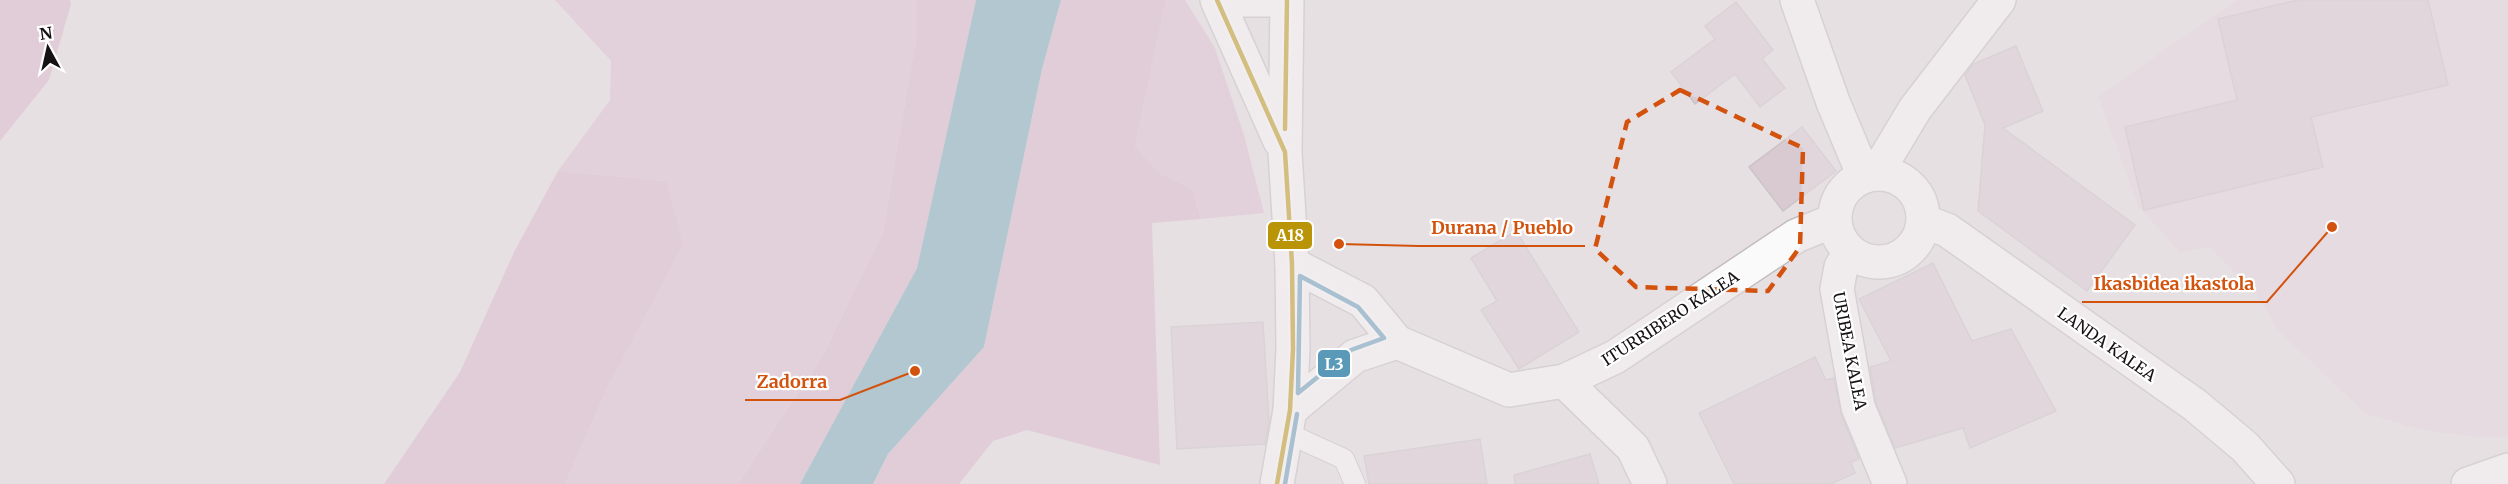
<svg xmlns="http://www.w3.org/2000/svg" width="2508" height="484" viewBox="0 0 2508 484" font-family="Merriweather,serif">
<style>
.built{fill:#e3d4db}
.green{fill:#dcbece}
.forest{fill:#dab6c9}
.water{fill:#72a9b6}
.building{fill:#d9c9d1;stroke:#c9c4c6;stroke-width:1.5}
.lines{fill:none;stroke-linecap:round;stroke-linejoin:round}
.service-casing{stroke:#c3bdc0;stroke-width:22}
.minor-casing{stroke:#c3bdc0;stroke-width:36}
.tertiary-casing{stroke:#c3bdc0;stroke-width:36}
.service{stroke:#fbfafb;stroke-width:20}
.minor{stroke:#fbfafb;stroke-width:33}
.tertiary{stroke:#fbfafb;stroke-width:33}
.bus-1-casing{stroke:#fff;stroke-width:9}
.bus-2-casing{stroke:#fff;stroke-width:9}
.bus-1{stroke:#b99406;stroke-width:4.5}
.bus-2{stroke:#5b99b8;stroke-width:4.5}
.marked{fill:none;stroke:#d3520d;stroke-width:4.5;stroke-dasharray:12 8;stroke-linejoin:round}
.labels{text-anchor:middle;dominant-baseline:central;stroke-width:4.5;stroke-linejoin:round;paint-order:stroke}
.street-label{font-size:16px;fill:#161214;stroke:#fff}
.leader{fill:none;stroke:#d3520d;stroke-width:2}
.callout-dot{fill:#d3520d;stroke:#fff;stroke-width:2}
.callout-label{font-size:18px;text-anchor:middle;font-weight:bold;fill:#d3520d;stroke:#fff;stroke-width:4.5;stroke-linejoin:round;paint-order:stroke}
.line-badge{stroke:#fff;stroke-width:2}
.badge-label{font-size:16px;text-anchor:middle;font-weight:bold;fill:#fff}
</style>
<rect width="100%" height="100%" fill="#e7e0e3"/>
<path class="built" d="M 2237,0 L 2508,0 L 2508,436 L 2487,438 L 2422,430 L 2366,414 L 2278,330 L 2257,295 L 2210,247 L 2180,252 L 2138,206 L 2098,96 Z"/>
<path class="green" d="M 555,0 L 917,0 L 917,32 L 883,232 L 823,355 L 738,484 L 565,484 L 610,382 L 666,181 L 558,171 L 610,100 L 611,61 Z
M 1166,0 L 1185,0 L 1215,48 L 1244,135 L 1264,213 L 1201,219 L 1193,189 L 1161,174 L 1135,146 Z"/>
<path class="forest" d="M 0,0 L 70,0 L 71,4 L 49,80 L 0,141 Z
M 917,0 L 976,0 L 917,268 L 800,484 L 738,484 L 823,355 L 883,232 L 917,32 Z
M 1061,0 L 1166,0 L 1135,146 L 1161,174 L 1193,189 L 1201,219 L 1152,223 L 1160,465 L 1027,430 L 993,441 L 959,484 L 873,484 L 888,454 L 984,347 L 1042,69 Z
M 558,171 L 666,181 L 683,244 L 610,382 L 565,484 L 384,484 L 460,372 L 515,250 Z"/>
<path class="water" d="M 976,0 L 1061,0 L 1042,69 L 984,347 L 888,454 L 873,484 L 800,484 L 917,268 Z"/>
<path class="building" d="M 2298,0 L 2428,0 L 2448,85 L 2311,117 L 2323,167 L 2144,210 L 2125,127 L 2237,100 L 2218,19 Z
M 1736,2 L 1773,50 L 1762,59 L 1785,88 L 1760,107 L 1735,74 L 1695,104 L 1671,72 L 1715,39 L 1705,26 Z
M 2016,46 L 2043,111 L 2003,128 L 2135,225 L 2087,291 L 1978,211 L 1985,125 L 1965,75 L 1973,64 Z
M 1802,127 L 1836,171 L 1783,211 L 1749,167 Z
M 1516,231 L 1579,332 L 1519,369 L 1481,310 L 1497,301 L 1471,258 Z
M 1933,263 L 1972,341 L 2011,329 L 2056,411 L 1970,448 L 1963,428 L 1895,448 L 1876,402 L 1870,367 L 1891,361 L 1859,299 Z
M 1263,322 L 1269,423 L 1265,444 L 1177,449 L 1171,327 Z
M 1815,357 L 1826,380 L 1834,378 L 1841,414 L 1859,459 L 1851,462 L 1855,473 L 1831,484 L 1734,484 L 1699,413 Z
M 1480,439 L 1487,484 L 1369,484 L 1364,456 Z
M 1590,454 L 1599,484 L 1515,484 L 1514,475 Z"/>
<g class="lines">
<defs>
<path id="service" d="M 1287,433 L 1344,459 L 1355,484"/>
<path id="minor" d="M 1797,0 L 1833,102 L 1864,176
M 1876,174 L 1915,109 L 1999,0
M1835 218a44 44 0 1 1 88 0a44 44 0 1 1-88 0Z
M 1923,221 L 1947,230 L 2195,405 L 2245,447 L 2278,484
M 1851,252 L 1841,267 L 1837,289 L 1858,407 L 1890,484
M 1292,264 L 1363,301 L 1397,342 L 1509,390 L 1564,381 L 1615,357 L 1796,236 L 1835,220
M 1564,381 L 1633,448 L 1650,484
M 1290,410 L 1355,356 L 1397,342
M 2468,484 L 2508,470"/>
<path id="tertiary" d="M 1217,0 L 1280,141
M 1233,0 L 1274,0
M 1277,484 L 1290,410 L 1293,349 L 1292,264 L 1285,152 L 1287,0"/>
</defs>
<use href="#service" class="service-casing"/>
<use href="#minor" class="minor-casing"/>
<use href="#tertiary" class="tertiary-casing"/>
<use href="#service" class="service"/>
<use href="#minor" class="minor"/>
<use href="#tertiary" class="tertiary"/>
<defs>
<path id="bus-1" d="M 1217,0 L 1285,152 L 1292,264 L 1293,349 L 1290,410 L 1277,484
M 1285,129 L 1287,0"/>
<path id="bus-2" d="M 1300,276 L 1358,307 L 1384,338 L 1351,350 L 1298,393 Z
M 1285,484 L 1297,414"/>
</defs>
<use href="#bus-1" class="bus-1-casing"/>
<use href="#bus-2" class="bus-2-casing"/>
<use href="#bus-1" class="bus-1"/>
<use href="#bus-2" class="bus-2"/>
</g>
<path d="M0 0H2508V484H0ZM 1680,90 L 1803,148 L 1800,247 L 1768,291 L 1636,287 L 1595,249 L 1627,122 Z" fill="#e7e0e3" fill-opacity=".55" fill-rule="evenodd"/>
<path class="marked" d="M 1680,90 L 1803,148 L 1800,247 L 1768,291 L 1636,287 L 1595,249 L 1627,122 Z"/>
<g class="labels">
<g class="street-label">
<text transform="translate(1670 318) rotate(-33)">ITURRIBERO KALEA</text>
<text transform="translate(2107 344) rotate(35)">LANDA KALEA</text>
<text transform="translate(1850 351) rotate(79)">URIBEA KALEA</text>
</g>
</g>
<path class="leader" d="M1339 244L1419 246H1585M2332 227L2267 302H2082M915 371L840 400H745"/>
<g class="callout-dot">
<circle cx="1339" cy="244" r="6"/>
<circle cx="2332" cy="227" r="6"/>
<circle cx="915" cy="371" r="6"/>
</g>
<g class="callout-label">
<text x="1502" y="234">Durana / Pueblo</text>
<text x="2174" y="290">Ikasbidea ikastola</text>
<text x="792" y="388">Zadorra</text>
</g>
<g class="line-badge">
<rect x="1267" y="221" width="46" height="29" rx="6" fill="#b99406"/>
<rect x="1317" y="349" width="34" height="29" rx="6" fill="#5b99b8"/>
</g>
<g class="badge-label">
<text x="1290" y="241">A18</text>
<text x="1334" y="370">L3</text>
</g>
<g transform="translate(48 48) rotate(352)" stroke="#ffffff" stroke-width="4.5" paint-order="stroke">
<path d="M0-4.5L10 22L0 15L-10 22Z" fill="#161214"/>
<text y="-9" font-size="16" font-weight="bold" text-anchor="middle" fill="#161214">N</text>
</g>
</svg>
